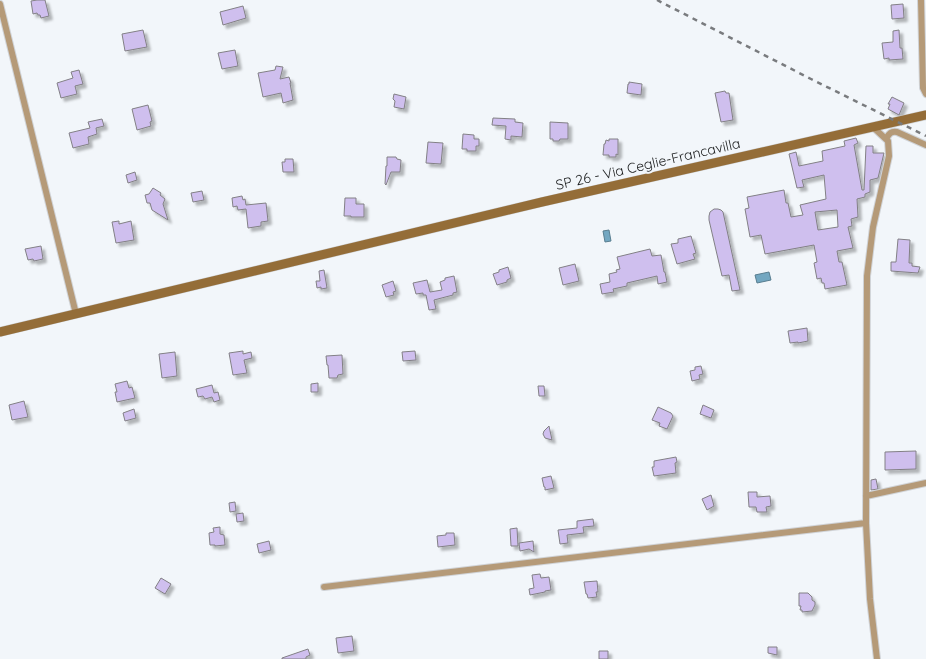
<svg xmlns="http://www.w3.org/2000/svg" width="926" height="659" viewBox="0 0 926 659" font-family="Quicksand,sans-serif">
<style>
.water{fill:#73a7c1;stroke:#597e90}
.building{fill:#cfbfee;stroke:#828085;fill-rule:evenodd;filter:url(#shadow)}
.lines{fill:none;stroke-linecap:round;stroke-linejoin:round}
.minor-casing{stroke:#d0d3d7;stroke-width:8}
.secondary-casing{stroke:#d0d3d7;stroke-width:10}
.minor{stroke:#b59a78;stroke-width:6}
.secondary{stroke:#946d38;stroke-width:9}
.rail{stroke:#797b7e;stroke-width:2.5;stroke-dasharray:5 5;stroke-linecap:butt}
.labels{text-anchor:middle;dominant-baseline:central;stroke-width:4;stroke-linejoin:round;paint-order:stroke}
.street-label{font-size:14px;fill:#1b1d1e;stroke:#f2f6fa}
</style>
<defs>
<filter id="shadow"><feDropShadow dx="3.5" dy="3.5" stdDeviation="1" flood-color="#0004"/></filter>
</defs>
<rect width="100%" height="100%" fill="#f2f6fa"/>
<path class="water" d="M 609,230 L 611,241 L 605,242 L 603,231 Z
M 769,272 L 771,280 L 757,283 L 755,275 Z"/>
<path class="building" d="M 37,0 L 45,0 L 49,16 L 41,18 L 40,15 L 38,15 L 37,13 L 33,14 L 31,1 Z
M 903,4 L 904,18 L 892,19 L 891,5 Z
M 243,6 L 246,18 L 223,25 L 220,12 Z
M 143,30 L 147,47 L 125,51 L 122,34 Z
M 899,30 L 900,48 L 902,48 L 903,59 L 889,60 L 889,58 L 884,59 L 882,43 L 893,42 L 893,31 Z
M 235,50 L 238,66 L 222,69 L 218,53 Z
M 276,66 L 283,67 L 280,79 L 289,77 L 291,83 L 290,83 L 293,100 L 283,103 L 281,93 L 263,97 L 258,73 L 275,70 Z
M 79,70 L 83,84 L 75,86 L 77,94 L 61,98 L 57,83 L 73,78 L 71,72 Z
M 629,82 L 642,84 L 641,95 L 627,93 L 628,84 L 629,84 Z
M 725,91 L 726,93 L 729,93 L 733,120 L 721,122 L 715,93 Z
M 394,94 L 406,97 L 404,109 L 394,107 L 395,101 L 393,99 Z
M 892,97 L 904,103 L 899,115 L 888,109 L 890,104 L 888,104 Z
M 148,105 L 152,121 L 150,122 L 151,126 L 137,130 L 132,109 Z
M 493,118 L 515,119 L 515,122 L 523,123 L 522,137 L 511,136 L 511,140 L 505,139 L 506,126 L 492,125 Z
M 102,119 L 104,126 L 96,128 L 97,134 L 88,137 L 89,144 L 73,148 L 69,133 L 90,128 L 88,122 Z
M 550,122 L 568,123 L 568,139 L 560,139 L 559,141 L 553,141 L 553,139 L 550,139 Z
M 463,134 L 474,135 L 474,139 L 479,139 L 479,146 L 476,146 L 476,151 L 467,151 L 467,149 L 462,149 Z
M 856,138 L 858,143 L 854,145 L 862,190 L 864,190 L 866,146 L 873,146 L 873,153 L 884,153 L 878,178 L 870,180 L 870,192 L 865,194 L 865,197 L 857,199 L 858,217 L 851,219 L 852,226 L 848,227 L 853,248 L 837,251 L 839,262 L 842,262 L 847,285 L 825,289 L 824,283 L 822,283 L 821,278 L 817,279 L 814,263 L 817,262 L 814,245 L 765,254 L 761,235 L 750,237 L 745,209 L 749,208 L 747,197 L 784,190 L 786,203 L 788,203 L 791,217 L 803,215 L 800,205 L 826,199 L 824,175 L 802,180 L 804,187 L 797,188 L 789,154 L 796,152 L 799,166 L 823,161 L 822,151 L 845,146 L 844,141 ZM 837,210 L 838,227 L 818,230 L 815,212 Z
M 609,139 L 618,139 L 618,155 L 616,154 L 616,157 L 609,157 L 609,155 L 603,155 L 604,144 L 605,144 L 606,140 L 609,141 Z
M 428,142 L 443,143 L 441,164 L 426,163 Z
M 387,157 L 396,157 L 397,159 L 401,160 L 400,172 L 391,172 L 386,185 L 385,184 L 386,166 L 387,166 Z
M 285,159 L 293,159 L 294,172 L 283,172 L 282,162 L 285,162 Z
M 135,172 L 137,180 L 128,183 L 126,175 Z
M 153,188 L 161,193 L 160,195 L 165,199 L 163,204 L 168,220 L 152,210 L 150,203 L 147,203 L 145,195 L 149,194 Z
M 202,191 L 204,200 L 193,202 L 191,193 Z
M 242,196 L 243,200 L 245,199 L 246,205 L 266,203 L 268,221 L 261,222 L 261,226 L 248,228 L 246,209 L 238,210 L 237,206 L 233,207 L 232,198 Z
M 345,198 L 356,198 L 356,204 L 364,204 L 364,217 L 351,217 L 351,216 L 344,216 Z
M 714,209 L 718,209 L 721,210 L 723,212 L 740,290 L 732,291 L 729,275 L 722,276 L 709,220 L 709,216 L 710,212 Z
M 119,221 L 119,224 L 131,221 L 134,240 L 116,243 L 112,222 Z
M 691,236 L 696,253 L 693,254 L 695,259 L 677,264 L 671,244 L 678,243 L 678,239 Z
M 898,239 L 910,240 L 909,263 L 912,263 L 912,266 L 920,267 L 918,273 L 891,271 L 891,262 L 896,262 Z
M 41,246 L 43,259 L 34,261 L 33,259 L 28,260 L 25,249 Z
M 650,249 L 652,256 L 661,255 L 664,272 L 665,272 L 667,282 L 658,284 L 657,276 L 627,283 L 627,286 L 613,289 L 614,292 L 602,294 L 600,284 L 610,282 L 609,274 L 617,272 L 616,270 L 620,269 L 617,257 Z
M 575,264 L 579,281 L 563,285 L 559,268 Z
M 508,267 L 511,278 L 507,280 L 507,282 L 497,285 L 493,274 L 499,272 L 499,270 Z
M 324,270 L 327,288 L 321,289 L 321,287 L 317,288 L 316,281 L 320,281 L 319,271 Z
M 454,276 L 457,292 L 453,293 L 453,295 L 434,300 L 436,309 L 429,310 L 426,295 L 423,295 L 423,293 L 416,294 L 413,283 L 427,280 L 430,292 L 442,290 L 440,282 L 445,280 L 445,278 Z
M 393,281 L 396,291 L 393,292 L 394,295 L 386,297 L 382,285 Z
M 807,328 L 808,341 L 798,343 L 798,342 L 790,343 L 788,331 Z
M 243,351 L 243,354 L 251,352 L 252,358 L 244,360 L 247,373 L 233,375 L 229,353 Z
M 415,351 L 416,360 L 403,361 L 402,352 Z
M 175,352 L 177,376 L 162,378 L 159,354 Z
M 342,355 L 343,374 L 338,375 L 337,378 L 329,378 L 328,365 L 327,365 L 326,356 Z
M 701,366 L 703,374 L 699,375 L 700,379 L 692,381 L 690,371 L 695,370 L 695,367 Z
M 127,381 L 129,388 L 132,387 L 135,398 L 117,402 L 115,392 L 117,392 L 115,384 Z
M 318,383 L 318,392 L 311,392 L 311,384 Z
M 212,385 L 214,393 L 218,392 L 220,400 L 214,402 L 212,397 L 205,399 L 203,396 L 198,397 L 196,389 Z
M 538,386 L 544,386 L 545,396 L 539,396 Z
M 24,401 L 28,417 L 12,420 L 9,405 Z
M 703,405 L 714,410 L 711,418 L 700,414 Z
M 658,407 L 671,413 L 673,416 L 667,429 L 659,426 L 660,423 L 652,420 Z
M 134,409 L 136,418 L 125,421 L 123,413 Z
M 549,426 L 552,440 L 545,438 L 543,434 L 544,431 Z
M 916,451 L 916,469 L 885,470 L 885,452 Z
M 676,457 L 677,462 L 675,463 L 676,473 L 654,476 L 652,467 L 654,467 L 654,461 Z
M 551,476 L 554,488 L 545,490 L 545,487 L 544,487 L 542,478 Z
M 876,479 L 878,489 L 871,490 L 871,480 Z
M 748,492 L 757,492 L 757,497 L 770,496 L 771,506 L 766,507 L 767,512 L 757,512 L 756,507 L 749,507 Z
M 711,495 L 714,506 L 707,510 L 702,499 Z
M 235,502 L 236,511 L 230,512 L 229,503 Z
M 243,513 L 244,521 L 237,522 L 236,514 Z
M 593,519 L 594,526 L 583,527 L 584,533 L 567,535 L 568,543 L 560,544 L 558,530 L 577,528 L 577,521 Z
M 220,527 L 220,534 L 224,535 L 225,545 L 215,546 L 215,545 L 210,545 L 209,533 L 214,532 L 213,528 Z
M 517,528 L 518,546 L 511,546 L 510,529 Z
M 446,533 L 454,533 L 455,545 L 438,547 L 437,536 L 446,535 Z
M 269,541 L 271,550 L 259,553 L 257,544 Z
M 533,541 L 534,552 L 529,549 L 520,551 L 519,543 Z
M 540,574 L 541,578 L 549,577 L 551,590 L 545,591 L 545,592 L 530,595 L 529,589 L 534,588 L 532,575 Z
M 161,578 L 171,584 L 165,594 L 155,588 Z
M 597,581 L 598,592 L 596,592 L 597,597 L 588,598 L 587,594 L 586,594 L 584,582 Z
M 799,593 L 808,593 L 812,597 L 812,600 L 815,602 L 815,605 L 812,611 L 802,612 L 802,610 L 800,610 L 801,606 L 799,606 Z
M 352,636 L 354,651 L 338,653 L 336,638 Z
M 768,647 L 777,647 L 777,655 L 768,653 Z
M 308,649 L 310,655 L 306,657 L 306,659 L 282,659 L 282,658 Z
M 599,651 L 608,651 L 608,659 L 599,659 Z"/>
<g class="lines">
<defs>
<path id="minor" d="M 921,0 L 923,88 L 926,94
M 0,4 L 76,314
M 873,127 L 888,141 L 889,156 L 873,227 L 867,276 L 866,523 L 870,599 L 877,659
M 886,139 C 889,134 890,131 897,132 L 926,145
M 866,496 L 926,483
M 324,587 L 866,523"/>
<path id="secondary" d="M 0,332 L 542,202 L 926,115"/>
</defs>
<use href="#minor" class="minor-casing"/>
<use href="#secondary" class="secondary-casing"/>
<use href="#minor" class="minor"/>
<use href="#secondary" class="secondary"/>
<path class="rail" d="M 657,0 L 811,79 L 926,136"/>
</g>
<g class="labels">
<g class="street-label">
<text transform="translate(648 164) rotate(-13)">SP 26 - Via Ceglie-Francavilla</text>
</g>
</g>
</svg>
